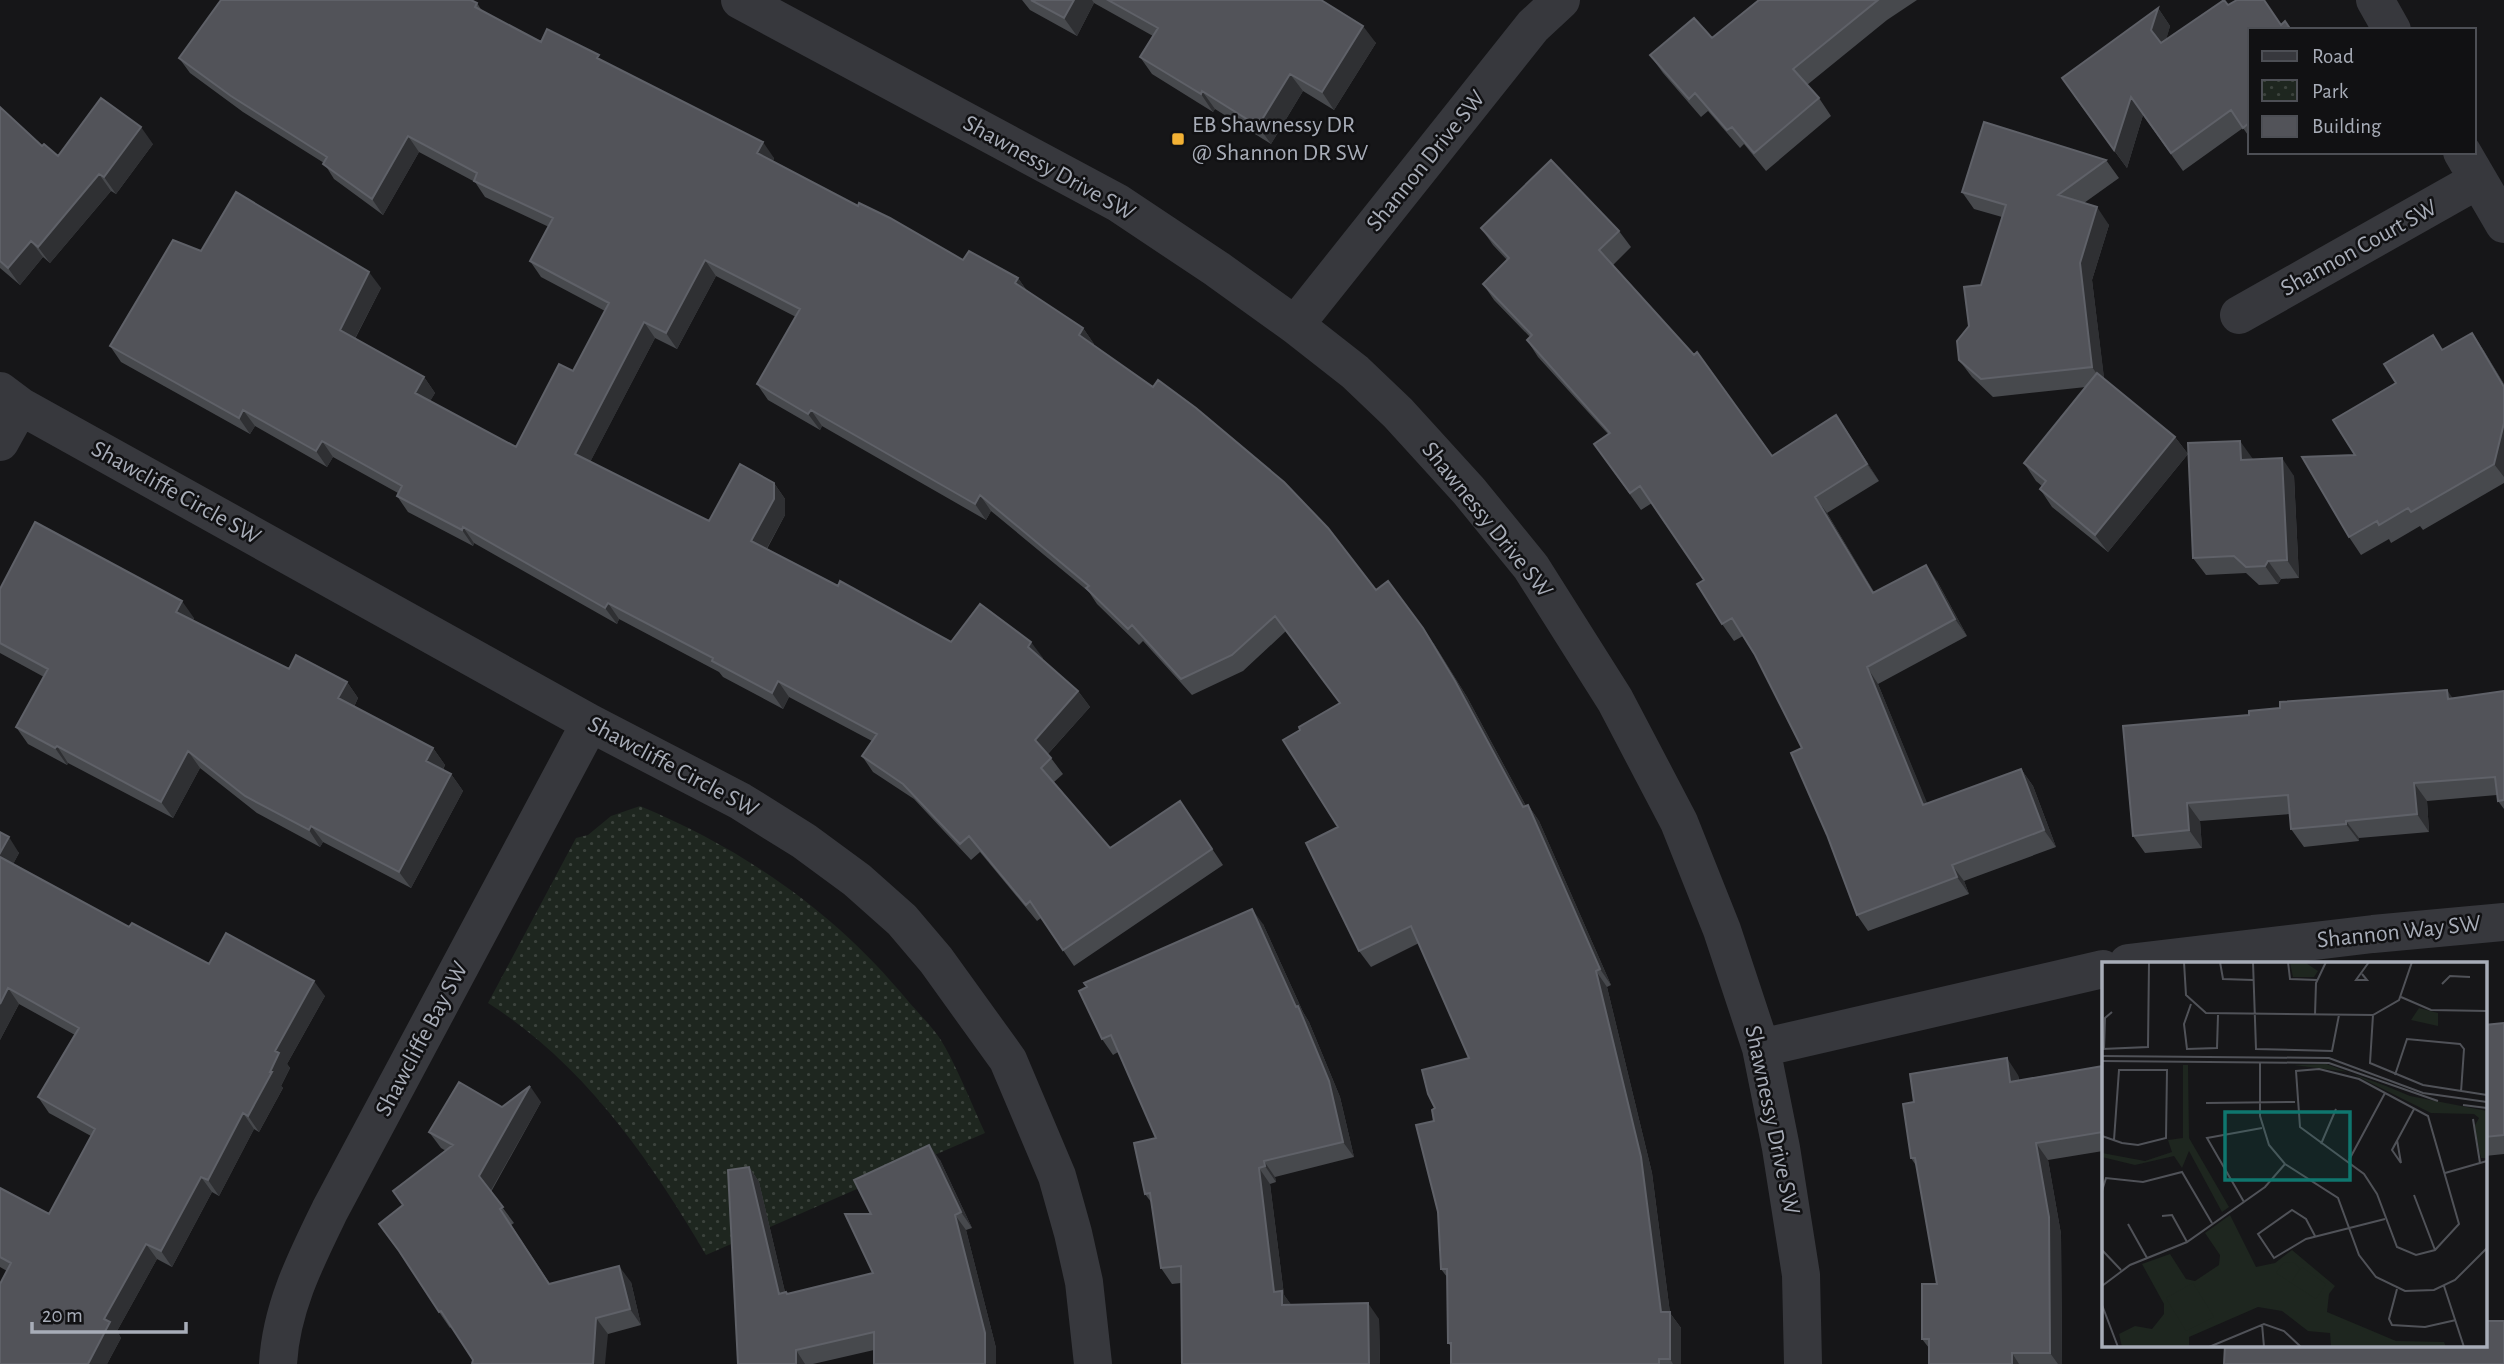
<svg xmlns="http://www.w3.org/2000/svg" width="2504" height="1364" viewBox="0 0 2504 1364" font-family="'Alegreya Sans',sans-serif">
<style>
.park{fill:url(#park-dots)}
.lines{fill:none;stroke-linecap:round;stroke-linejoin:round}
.street{stroke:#37383d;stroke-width:38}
.wall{fill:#47494d}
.shaded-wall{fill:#2f3033}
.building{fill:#525359;stroke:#5f6168;stroke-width:2}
.poi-dot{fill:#f2b134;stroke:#111113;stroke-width:2.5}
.labels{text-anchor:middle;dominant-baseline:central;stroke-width:5;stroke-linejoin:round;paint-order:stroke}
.poi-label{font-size:24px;fill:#a8adb8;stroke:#111113;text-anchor:start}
.street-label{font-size:24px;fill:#a8adb8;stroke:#111113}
.inset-road{fill:none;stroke:#505258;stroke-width:2}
.view{fill:#0f766e;fill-opacity:0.15;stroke:#0f766e;stroke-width:3.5}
.inset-edge{fill:none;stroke:#a8adb8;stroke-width:3.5}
</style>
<defs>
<pattern id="park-dots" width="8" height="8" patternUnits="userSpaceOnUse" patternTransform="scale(1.75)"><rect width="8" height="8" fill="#1e261f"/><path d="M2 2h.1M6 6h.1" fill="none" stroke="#3c433d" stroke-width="1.8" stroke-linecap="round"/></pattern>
</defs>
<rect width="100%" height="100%" fill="#161618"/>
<path class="park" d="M 640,806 C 745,850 835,912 908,1001 C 920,1015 936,1030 945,1047 C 960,1074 972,1105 985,1133 L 706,1255 C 650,1159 583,1063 488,1003 L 576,838 L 588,835 L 611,816 Z"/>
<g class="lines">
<path class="street" d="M 740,0 L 1118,203 L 1217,269 L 1295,325 L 1355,372 L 1398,413 L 1469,491 L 1531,567 L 1615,700 L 1679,822 L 1722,930 L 1761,1048 L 1781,1148 L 1801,1275 L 1803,1364
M 2375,0 L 2392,30
M 2462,152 L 2504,224
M 2239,315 L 2478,180
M 1295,325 L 1533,26 L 1561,0
M 0,391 L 20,406 L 590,723 L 740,801 L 804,841 L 857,880 L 902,920 L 936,960 L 1008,1060 L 1057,1176 L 1073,1233 L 1084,1282 L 1093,1364
M 0,442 L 20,406
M 2128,963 L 2373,934 L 2504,922
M 1761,1048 L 2103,969
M 278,1364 C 281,1308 306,1259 330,1210 L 590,723"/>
</g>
<path class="wall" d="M 1022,0 L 1321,0 L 1376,43 L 1334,110 L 1303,91 L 1271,144 L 1215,109 L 1213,112 L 1152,74 L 1140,57 L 1153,36 L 1094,3 L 1077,36 L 1030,10 Z
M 1759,0 L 1917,0 L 1887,20 L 1807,85 L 1819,98 L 1831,116 L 1766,171 L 1744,144 L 1740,148 L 1708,111 L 1701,117 L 1663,73 L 1650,55 L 1712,38 Z
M 477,3 L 482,11 L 541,42 L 604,62 L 774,158 L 773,161 L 858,206 L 963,260 L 1018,278 L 1027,291 L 1083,328 L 1094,344 L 1093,345 L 1376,590 L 1434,644 L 1467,697 L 1526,806 L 1528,805 L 1539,821 L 1611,985 L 1607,987 L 1652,1173 L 1670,1313 L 1681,1328 L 1681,1364 L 1451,1364 L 1451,1346 L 1448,1343 L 1447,1277 L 1441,1269 L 1435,1108 L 1469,1058 L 1419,943 L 1371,967 L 1359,951 L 1338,827 L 1300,730 L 1340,703 L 1286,631 L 1243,671 L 1192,695 L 1143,641 L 1139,645 L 1097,604 L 1089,592 L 991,511 L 986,520 L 822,426 L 820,430 L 768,400 L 757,384 L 796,317 L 716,276 L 677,349 L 655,338 L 590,462 L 709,521 L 774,483 L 785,499 L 785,515 L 767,549 L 838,586 L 951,642 L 1043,658 L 1042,659 L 1078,691 L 1090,707 L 1048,754 L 1063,774 L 1054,782 L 1110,848 L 1180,801 L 1223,865 L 1074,966 L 1041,918 L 1037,921 L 980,852 L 971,860 L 914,799 L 873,772 L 862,756 L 872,741 L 789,697 L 783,709 L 723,677 L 719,672 L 619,619 L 617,624 L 474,543 L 473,546 L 408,512 L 397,496 L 398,493 L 333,457 L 327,467 L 255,426 L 250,434 L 121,362 L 110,346 L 201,251 L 381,288 L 355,339 L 424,377 L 435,393 L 430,401 L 516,447 L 573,371 L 605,311 L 541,277 L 530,261 L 549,227 L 485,197 L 475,182 L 419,152 L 383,215 L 334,179 L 324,163 L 243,112 L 190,73 L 179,58 Z
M 2228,5 L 2281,25 L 2291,30 L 2250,30 L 2250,138 L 2243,128 L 2183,171 L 2143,115 L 2127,168 L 2074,96 L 2158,8 L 2170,26 L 2166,39 Z
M 0,107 L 42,146 L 58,156 L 153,144 L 116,194 L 111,191 L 50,263 L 43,257 L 20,285 L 0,268 Z
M 2106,160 L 2119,178 L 2084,203 L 2109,225 L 2092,280 L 2104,379 L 2175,437 L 2188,454 L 2108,552 L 2052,507 L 2040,489 L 2042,486 L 2036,481 L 2024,463 L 2086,387 L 1993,397 L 1972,377 L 1959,360 L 1981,285 L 2002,217 L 1974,209 L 1962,192 Z
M 1481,228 L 1619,231 L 1631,247 L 1613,265 L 1772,456 L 1836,415 L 1879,481 L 1827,513 L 1874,592 L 1937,581 L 1967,636 L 1878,684 L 1927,804 L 2021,769 L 2033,786 L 2056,847 L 1964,881 L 1969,894 L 1868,931 L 1857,915 L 1802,748 L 1755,655 L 1743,636 L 1734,641 L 1722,624 L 1704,580 L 1652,503 L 1641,510 L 1594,444 L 1608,434 L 1538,357 L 1527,340 L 1530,337 L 1494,300 L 1483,284 L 1507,260 L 1493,245 Z
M 2472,333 L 2484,351 L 2504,384 L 2504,483 L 2423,530 L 2420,526 L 2391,543 L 2389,539 L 2361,555 L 2349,537 L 2355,455 L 2396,383 L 2443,350 Z
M 2253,459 L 2294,476 L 2299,578 L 2281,579 L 2278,584 L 2259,585 L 2246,573 L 2206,575 L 2193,558 Z
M 0,589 L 194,618 L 193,620 L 289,669 L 347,682 L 358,698 L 354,707 L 433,748 L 445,765 L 443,770 L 451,774 L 463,791 L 411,888 L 323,842 L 320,847 L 257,813 L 200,768 L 173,818 L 68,763 L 67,765 L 28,744 L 16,727 L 44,677 L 0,653 Z
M 2504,691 L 2504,809 L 2498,801 L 2497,795 L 2427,801 L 2429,832 L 2359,838 L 2359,841 L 2304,847 L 2291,829 L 2290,814 L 2200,821 L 2202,848 L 2145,853 L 2133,836 L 2123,726 L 2453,699 Z
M 0,832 L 19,853 L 13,864 L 129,927 L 209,964 L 325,996 L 287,1064 L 290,1068 L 281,1086 L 283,1088 L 259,1132 L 254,1129 L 219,1196 L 212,1192 L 172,1267 L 157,1259 L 117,1331 L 121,1338 L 107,1364 L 0,1364 L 7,1271 L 0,1267 L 0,1188 L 49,1214 L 91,1136 L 49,1113 L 38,1097 L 75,1035 L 19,1004 L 0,1040 Z
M 1263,924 L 1303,1012 L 1309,1022 L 1340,1097 L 1354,1157 L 1275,1177 L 1276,1182 L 1270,1184 L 1284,1295 L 1291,1305 L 1379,1319 L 1380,1364 L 1182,1364 L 1181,1283 L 1172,1284 L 1161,1268 L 1151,1202 L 1145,1194 L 1156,1138 L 1118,1052 L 1113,1055 L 1102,1039 Z
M 2504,1023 L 2504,1154 L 2485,1156 L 2485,1025 Z
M 2103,1066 L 2103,1151 L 2048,1160 L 2061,1234 L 2062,1364 L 1929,1364 L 1929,1348 L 1922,1339 L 1937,1284 L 1917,1167 L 1911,1158 L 2018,1075 L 2019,1080 Z
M 541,1102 L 491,1192 L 514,1223 L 511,1225 L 550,1284 L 631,1282 L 641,1325 L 608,1334 L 473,1360 L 451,1327 L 450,1328 L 439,1312 L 405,1260 L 379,1224 L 403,1205 L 393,1191 L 446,1151 L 441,1148 L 429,1132 L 502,1107 Z
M 940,1160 L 972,1228 L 966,1230 L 996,1348 L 996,1364 L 874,1350 L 813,1364 L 738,1364 L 749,1167 L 759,1182 L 785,1292 L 788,1294 L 873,1273 Z"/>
<path class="shaded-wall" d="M 1074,0 L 1092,0 L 1094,3 L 1077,36 L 1064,18 Z
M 2158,8 L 2170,26 L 2164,48 L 2151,30 Z
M 1363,26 L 1376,43 L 1334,110 L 1322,92 Z
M 1290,74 L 1303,91 L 1271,144 L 1258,126 Z
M 1202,91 L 1215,109 L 1213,112 L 1201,94 Z
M 2131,97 L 2143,115 L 2127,168 L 2114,150 Z
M 141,127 L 153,144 L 116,194 L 104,177 Z
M 408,136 L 419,152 L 383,215 L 372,199 Z
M 763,142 L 774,158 L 769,169 L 757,153 Z
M 99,174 L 111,191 L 50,263 L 38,247 Z
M 2097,207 L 2109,225 L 2092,280 L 2105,385 L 2092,367 L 2080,263 Z
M 31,241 L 43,257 L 20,285 L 8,268 Z
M 705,260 L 716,276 L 677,349 L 666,333 Z
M 369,272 L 381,288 L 351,346 L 340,330 Z
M 1018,278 L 1029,294 L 1015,283 Z
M 644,322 L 655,338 L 586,470 L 575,454 Z
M 1083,328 L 1094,344 L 1090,351 L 1079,335 Z
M 2472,333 L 2484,351 L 2504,384 L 2504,387 Z
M 424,377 L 435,393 L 426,408 L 415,393 Z
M 243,410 L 255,426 L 250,434 L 239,418 Z
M 811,410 L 822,426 L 820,430 L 808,414 Z
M 1836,415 L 1847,431 L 1879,481 L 1867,464 Z
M 2504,423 L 2504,477 L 2494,464 Z
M 2175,437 L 2188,454 L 2108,552 L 2095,535 Z
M 322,441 L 333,457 L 327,467 L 316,451 Z
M 2240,441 L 2253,459 L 2254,478 L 2241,460 Z
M 2282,458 L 2294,476 L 2299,578 L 2287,560 Z
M 774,483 L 785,499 L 785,515 L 762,557 L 751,541 Z
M 980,495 L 991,511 L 986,520 L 975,504 Z
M 1815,497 L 1827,513 L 1884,610 L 1873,593 Z
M 463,527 L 474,543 L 473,546 L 462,530 Z
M 2268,561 L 2281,579 L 2278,584 L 2265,566 Z
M 1926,565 L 1937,581 L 1967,636 L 1955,619 Z
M 182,601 L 194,618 L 188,628 L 176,612 Z
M 608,603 L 619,619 L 617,624 L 605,608 Z
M 1423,628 L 1434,644 L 1467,697 L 1535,823 L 1523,807 Z
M 1031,642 L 1043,658 L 1039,663 L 1028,647 Z
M 1867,667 L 1878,684 L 1935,822 L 1923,805 Z
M 778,681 L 789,697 L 783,709 L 772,693 Z
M 347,682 L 358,698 L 350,715 L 338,698 Z
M 2447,690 L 2459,707 L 2448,699 Z
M 1078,691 L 1090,707 L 1046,756 L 1035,740 Z
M 57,746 L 68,763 L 67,765 L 55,748 Z
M 433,748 L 445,765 L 438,778 L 426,761 Z
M 188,751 L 200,768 L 173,818 L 161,802 Z
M 2021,769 L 2033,786 L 2056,847 L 2044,830 Z
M 451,774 L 463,791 L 411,888 L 399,872 Z
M 2414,783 L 2427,801 L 2429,832 L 2417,814 Z
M 2187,803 L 2200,821 L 2202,848 L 2189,830 Z
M 1528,805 L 1539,821 L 1611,985 L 1600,969 Z
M 2346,821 L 2359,838 L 2359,841 L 2346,824 Z
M 311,826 L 323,842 L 320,847 L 309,830 Z
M 9,837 L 19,853 L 9,872 L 0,859 L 0,853 Z
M 1952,865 L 1964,881 L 1969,894 L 1957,877 Z
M 1252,909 L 1263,924 L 1303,1012 L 1309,1022 L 1340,1097 L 1354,1157 L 1343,1142 L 1296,1007 Z
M 1596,971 L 1607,987 L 1652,1173 L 1670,1313 L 1681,1328 L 1681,1364 L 1673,1364 L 1670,1359 Z
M 314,981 L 325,996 L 287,1064 L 290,1068 L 281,1086 L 283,1088 L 259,1132 L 248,1116 L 270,1072 L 275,1051 Z
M 8,988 L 19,1004 L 0,1040 L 0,1004 Z
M 2007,1058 L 2018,1075 L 2022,1099 L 2010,1082 Z
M 530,1086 L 541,1102 L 490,1192 L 479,1176 Z
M 243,1113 L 254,1129 L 219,1196 L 208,1180 Z
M 2036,1143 L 2048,1160 L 2061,1234 L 2062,1364 L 2058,1364 L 2050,1353 Z
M 929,1145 L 940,1160 L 972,1228 L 961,1212 Z
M 1264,1161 L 1275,1177 L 1276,1182 L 1265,1166 Z
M 749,1167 L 759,1182 L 789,1309 L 779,1294 Z
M 1259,1168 L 1270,1184 L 1284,1295 L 1293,1307 L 1282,1305 L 1274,1292 Z
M 201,1177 L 212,1192 L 172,1267 L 161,1251 Z
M 955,1215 L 966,1230 L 996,1348 L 996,1364 L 985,1364 Z
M 146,1244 L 157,1259 L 117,1331 L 121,1338 L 107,1364 L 88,1364 L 104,1319 Z
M 619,1266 L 631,1282 L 641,1325 L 630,1309 Z
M 1368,1303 L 1379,1319 L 1380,1364 L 1369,1364 Z
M 596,1318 L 608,1334 L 605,1364 L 593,1364 Z
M 796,1350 L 805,1364 L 796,1364 Z
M 2012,1353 L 2019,1364 L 2012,1364 Z"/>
<path class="building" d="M 221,0 L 471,0 L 477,3 L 475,7 L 541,42 L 547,29 L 599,55 L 597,58 L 763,142 L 757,153 L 858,206 L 859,203 L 890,218 L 963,260 L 969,251 L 1018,278 L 1015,283 L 1083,328 L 1079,335 L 1153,387 L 1158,380 L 1196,408 L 1284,482 L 1328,528 L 1376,590 L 1388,581 L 1423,628 L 1455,681 L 1523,807 L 1528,805 L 1600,969 L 1596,971 L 1641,1157 L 1661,1312 L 1670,1312 L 1670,1359 L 1659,1359 L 1659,1364 L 1451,1364 L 1451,1343 L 1448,1343 L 1447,1269 L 1441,1269 L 1438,1212 L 1416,1125 L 1434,1121 L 1432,1110 L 1435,1108 L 1428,1094 L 1422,1070 L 1469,1058 L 1411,926 L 1359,951 L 1306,843 L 1338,827 L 1283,740 L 1300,730 L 1299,727 L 1340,703 L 1275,616 L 1232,655 L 1181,679 L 1132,625 L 1128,629 L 1086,588 L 1089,586 L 980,495 L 975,504 L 811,410 L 808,414 L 757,384 L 800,309 L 705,260 L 666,333 L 644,322 L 575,454 L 709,521 L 740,464 L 774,483 L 774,499 L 751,541 L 838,586 L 840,581 L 951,642 L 980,604 L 1031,642 L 1028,647 L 1078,691 L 1035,740 L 1051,758 L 1041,768 L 1110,848 L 1180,801 L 1212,849 L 1063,950 L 1030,901 L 1026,905 L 969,836 L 960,844 L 903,784 L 862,756 L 877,734 L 778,681 L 772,693 L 712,661 L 713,658 L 608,603 L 605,608 L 463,527 L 462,530 L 397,496 L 402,486 L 322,441 L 316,451 L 243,410 L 239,418 L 110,346 L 173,240 L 201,251 L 236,192 L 369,272 L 340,330 L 424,377 L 415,393 L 516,447 L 559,364 L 573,371 L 609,303 L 530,261 L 553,218 L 474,181 L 477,173 L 408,136 L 372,199 L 323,164 L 327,157 L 231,96 L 179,58 Z
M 1031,0 L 1074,0 L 1064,18 Z
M 1108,0 L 1321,0 L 1363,26 L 1322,92 L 1290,74 L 1258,126 L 1202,91 L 1201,94 L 1140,57 L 1158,28 Z
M 1759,0 L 1878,0 L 1793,69 L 1819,98 L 1754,153 L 1732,127 L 1727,130 L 1695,93 L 1689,99 L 1650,55 L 1694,18 L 1712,38 Z
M 2224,0 L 2228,5 L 2237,0 L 2264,0 L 2281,25 L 2285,21 L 2291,30 L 2250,30 L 2250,122 L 2243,128 L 2231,110 L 2171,153 L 2131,97 L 2114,150 L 2062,78 L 2158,8 L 2151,30 L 2161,43 Z
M 101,98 L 141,127 L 104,177 L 99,174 L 38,247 L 31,241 L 8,268 L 0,261 L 0,107 L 42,146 L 44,144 L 58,156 Z
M 1984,122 L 2106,160 L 2058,195 L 2097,207 L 2080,263 L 2092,367 L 1981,379 L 1959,360 L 1957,341 L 1969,326 L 1964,287 L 1981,285 L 2006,205 L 1962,192 Z
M 1551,160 L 1619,231 L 1599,250 L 1694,355 L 1697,352 L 1772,456 L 1836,415 L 1867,464 L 1815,497 L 1873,593 L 1926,565 L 1955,619 L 1867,667 L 1923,805 L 2021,769 L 2044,830 L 1952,865 L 1957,877 L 1857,915 L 1827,835 L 1791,753 L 1802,748 L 1755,655 L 1732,618 L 1722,624 L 1697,584 L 1704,580 L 1640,486 L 1630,493 L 1594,444 L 1610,433 L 1527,340 L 1532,335 L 1483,284 L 1509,258 L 1481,228 Z
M 2472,333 L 2504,387 L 2504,423 L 2494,464 L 2411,512 L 2408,508 L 2379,525 L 2377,521 L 2349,537 L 2302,457 L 2355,455 L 2333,420 L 2396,383 L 2384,364 L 2433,335 L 2442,350 Z
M 2097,373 L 2175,437 L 2095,535 L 2040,489 L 2046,481 L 2024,463 Z
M 2240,441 L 2241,460 L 2282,458 L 2287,560 L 2268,561 L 2265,566 L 2246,567 L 2234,556 L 2193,558 L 2188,443 Z
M 35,522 L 182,601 L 176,612 L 289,669 L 296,655 L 347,682 L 338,698 L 433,748 L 426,761 L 451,774 L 399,872 L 311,826 L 309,830 L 245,796 L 188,751 L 161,802 L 57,746 L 55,748 L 16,727 L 48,669 L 0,643 L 0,589 Z
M 2447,690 L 2448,699 L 2504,691 L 2504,800 L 2498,801 L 2495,777 L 2414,783 L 2417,814 L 2346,821 L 2346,824 L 2291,829 L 2288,795 L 2187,803 L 2189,830 L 2133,836 L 2123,726 L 2249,715 L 2249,711 L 2280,708 L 2280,702 Z
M 0,832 L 9,837 L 0,853 Z
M 0,857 L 129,927 L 132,923 L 209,964 L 226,933 L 314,981 L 275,1051 L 279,1053 L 270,1072 L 272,1072 L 248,1116 L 243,1113 L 208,1180 L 201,1177 L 161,1251 L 146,1244 L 104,1319 L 110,1322 L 88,1364 L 0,1364 L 0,1284 L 11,1263 L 0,1257 L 0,1188 L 49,1214 L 95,1129 L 38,1097 L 79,1028 L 8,988 L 0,1004 Z
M 1252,909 L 1296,1007 L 1298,1006 L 1329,1081 L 1343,1142 L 1264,1161 L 1265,1166 L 1259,1168 L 1274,1292 L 1282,1291 L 1282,1305 L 1368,1303 L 1369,1364 L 1182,1364 L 1181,1266 L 1161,1268 L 1150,1193 L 1145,1194 L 1134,1143 L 1156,1138 L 1111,1035 L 1102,1039 L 1079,991 L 1087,987 L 1084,983 Z
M 2504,1023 L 2504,1135 L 2485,1137 L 2485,1025 Z
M 2007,1058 L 2010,1082 L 2103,1066 L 2103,1132 L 2036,1143 L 2049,1217 L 2050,1353 L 2012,1353 L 2012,1364 L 1929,1364 L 1929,1339 L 1922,1339 L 1922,1284 L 1937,1284 L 1915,1158 L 1911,1158 L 1903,1104 L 1914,1102 L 1910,1074 Z
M 459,1082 L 502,1107 L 530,1086 L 479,1176 L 503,1207 L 500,1209 L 549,1284 L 619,1266 L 630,1309 L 596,1318 L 593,1364 L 472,1364 L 473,1360 L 441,1311 L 439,1312 L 399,1251 L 379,1224 L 403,1205 L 393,1191 L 453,1145 L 429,1132 Z
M 929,1145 L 961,1212 L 955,1215 L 985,1333 L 985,1364 L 874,1364 L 874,1332 L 796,1350 L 796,1364 L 738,1364 L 728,1170 L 749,1167 L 779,1294 L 786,1292 L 787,1294 L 873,1273 L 845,1214 L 871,1214 L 854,1180 Z
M 2485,1321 L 2504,1321 L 2504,1364 L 2224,1364 L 2225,1345 L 2485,1345 Z"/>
<rect class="poi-dot" x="1171" y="132" width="14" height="14" rx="3.5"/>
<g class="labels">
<g class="poi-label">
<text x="1192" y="125">EB Shawnessy DR<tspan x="1192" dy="28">@ Shannon DR SW</tspan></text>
</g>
<g class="street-label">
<text transform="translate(1426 161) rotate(-51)">Shannon Drive SW</text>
<text transform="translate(1049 168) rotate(29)">Shawnessy Drive SW</text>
<text transform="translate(2359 248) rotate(-29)">Shannon Court SW</text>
<text transform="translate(176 493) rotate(29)">Shawcliffe Circle SW</text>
<text transform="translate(1487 520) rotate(51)">Shawnessy Drive SW</text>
<text transform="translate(673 767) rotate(28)">Shawcliffe Circle SW</text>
<text transform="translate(2399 932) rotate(-6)">Shannon Way SW</text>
<text transform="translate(422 1039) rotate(-62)">Shawcliffe Bay SW</text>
<text transform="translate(1772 1120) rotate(78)">Shawnessy Drive SW</text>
</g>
</g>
<g transform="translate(2102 962)">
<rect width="385" height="385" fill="#161618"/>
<path d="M 188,1 L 204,1 L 216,9 L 212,15 L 191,15 ZM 317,46 L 336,51 L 336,64 L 309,58 ZM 224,102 L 284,124 L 308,134 L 385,149 L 385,196 L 379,196 L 372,165 L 377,156 L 372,152 L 329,151 L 247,110 L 192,103 ZM 81,103 L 86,103 L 87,176 L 127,245 L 120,250 L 87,189 L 80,206 L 72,194 L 33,203 L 0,195 L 0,191 L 43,199 L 70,190 L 66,178 L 81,176 ZM 128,253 L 154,305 L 173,301 L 190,288 L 233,324 L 227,332 L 225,350 L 294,379 L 342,380 L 344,385 L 229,384 L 228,371 L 206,369 L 180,349 L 156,345 L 87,375 L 87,385 L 20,385 L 17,372 L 33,364 L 50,367 L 62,352 L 62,342 L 40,302 L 68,292 L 84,317 L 93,319 L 117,303 L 118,293 L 103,271 Z" fill="#1e261f"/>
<path d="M 191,300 L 198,306 L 190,319 L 200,305 L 224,322 L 214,337 L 174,311 L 181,301 ZM 91,321 L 112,355 L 84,369 L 64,336 Z" fill="#1e261f"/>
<path class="inset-road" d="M 82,0 L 84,33 L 104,51 L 271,53 L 297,38 L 310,0M 118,0 L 121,17 L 151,18M 151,0 L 154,87 L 230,89 L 237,53M 186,0 L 188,17 L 215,18M 312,0 L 342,0M 260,12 L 265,18 L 254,18 L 267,0M 340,22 L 348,14 L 368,15M 299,35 L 329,48 L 385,49M 89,42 L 82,62 L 85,87 L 115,86 L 116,53M 213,53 L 214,21 L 224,0M 271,53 L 268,101 L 321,123 L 385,133M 0,87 L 46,85 L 47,0M 2,87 L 3,56 L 10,50M 0,94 L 227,96 L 321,131 L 385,140M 0,99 L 227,101 L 336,139M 158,100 L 158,154 L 167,183 L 183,202 L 236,236 L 257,293 L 274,315 L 303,329 L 332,328 L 353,318 L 385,286M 217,107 L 257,117 L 326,154 L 357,262 L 333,288 L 314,293 L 295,285 L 275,232 L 262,212 L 198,165 L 194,109 ZM 293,113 L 305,77 L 358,82 L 362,87 L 359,130M 104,141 L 193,140M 361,143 L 385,146M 371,157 L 378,201M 0,174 L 20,181 L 36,183 L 64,176 L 65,108 L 17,108 L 12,178M 295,178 L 299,201 L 290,188 L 304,162 L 312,147M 219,182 L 234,147M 247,198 L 283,131M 343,211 L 385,199M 0,229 L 4,216 L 41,220 L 80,210 L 110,261M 312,233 L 333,288M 142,240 L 105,176 L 160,166M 60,254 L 70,253 L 85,280M 26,262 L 45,296M 213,274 L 204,257 L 190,248 L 156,272 L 172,296 L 204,277 L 283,257M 0,288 L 19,308M 0,324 L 28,303 L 85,280 L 163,225 L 183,202M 342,324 L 362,385M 295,327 L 287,357 L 290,363 L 323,365 L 354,358M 0,343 L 16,385M 160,362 L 162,385M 107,385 L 162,362 L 182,369 L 199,385"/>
<path class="view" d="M 123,150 L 248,150 L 248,218 L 123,218 Z"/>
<rect width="385" height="385" class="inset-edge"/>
</g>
<rect x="2248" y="28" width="228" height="126" fill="#111113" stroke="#4d4f55" stroke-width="2"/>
<rect x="2262" y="51" width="35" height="10" fill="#37383d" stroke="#4d4f55" stroke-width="2"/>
<text x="2312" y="63" font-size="21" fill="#a8adb8">Road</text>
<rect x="2262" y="80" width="35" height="21" fill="url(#park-dots)" stroke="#4d4f55" stroke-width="2"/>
<text x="2312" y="98" font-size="21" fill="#a8adb8">Park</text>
<rect x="2262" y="116" width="35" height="21" fill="#525359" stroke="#4d4f55" stroke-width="2"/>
<text x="2312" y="133" font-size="21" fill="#a8adb8">Building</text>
<path d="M32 1322v10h154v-10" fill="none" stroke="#a8adb8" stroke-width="3.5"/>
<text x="42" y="1322" font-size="21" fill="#a8adb8" stroke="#111113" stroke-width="5" paint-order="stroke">20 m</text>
</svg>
